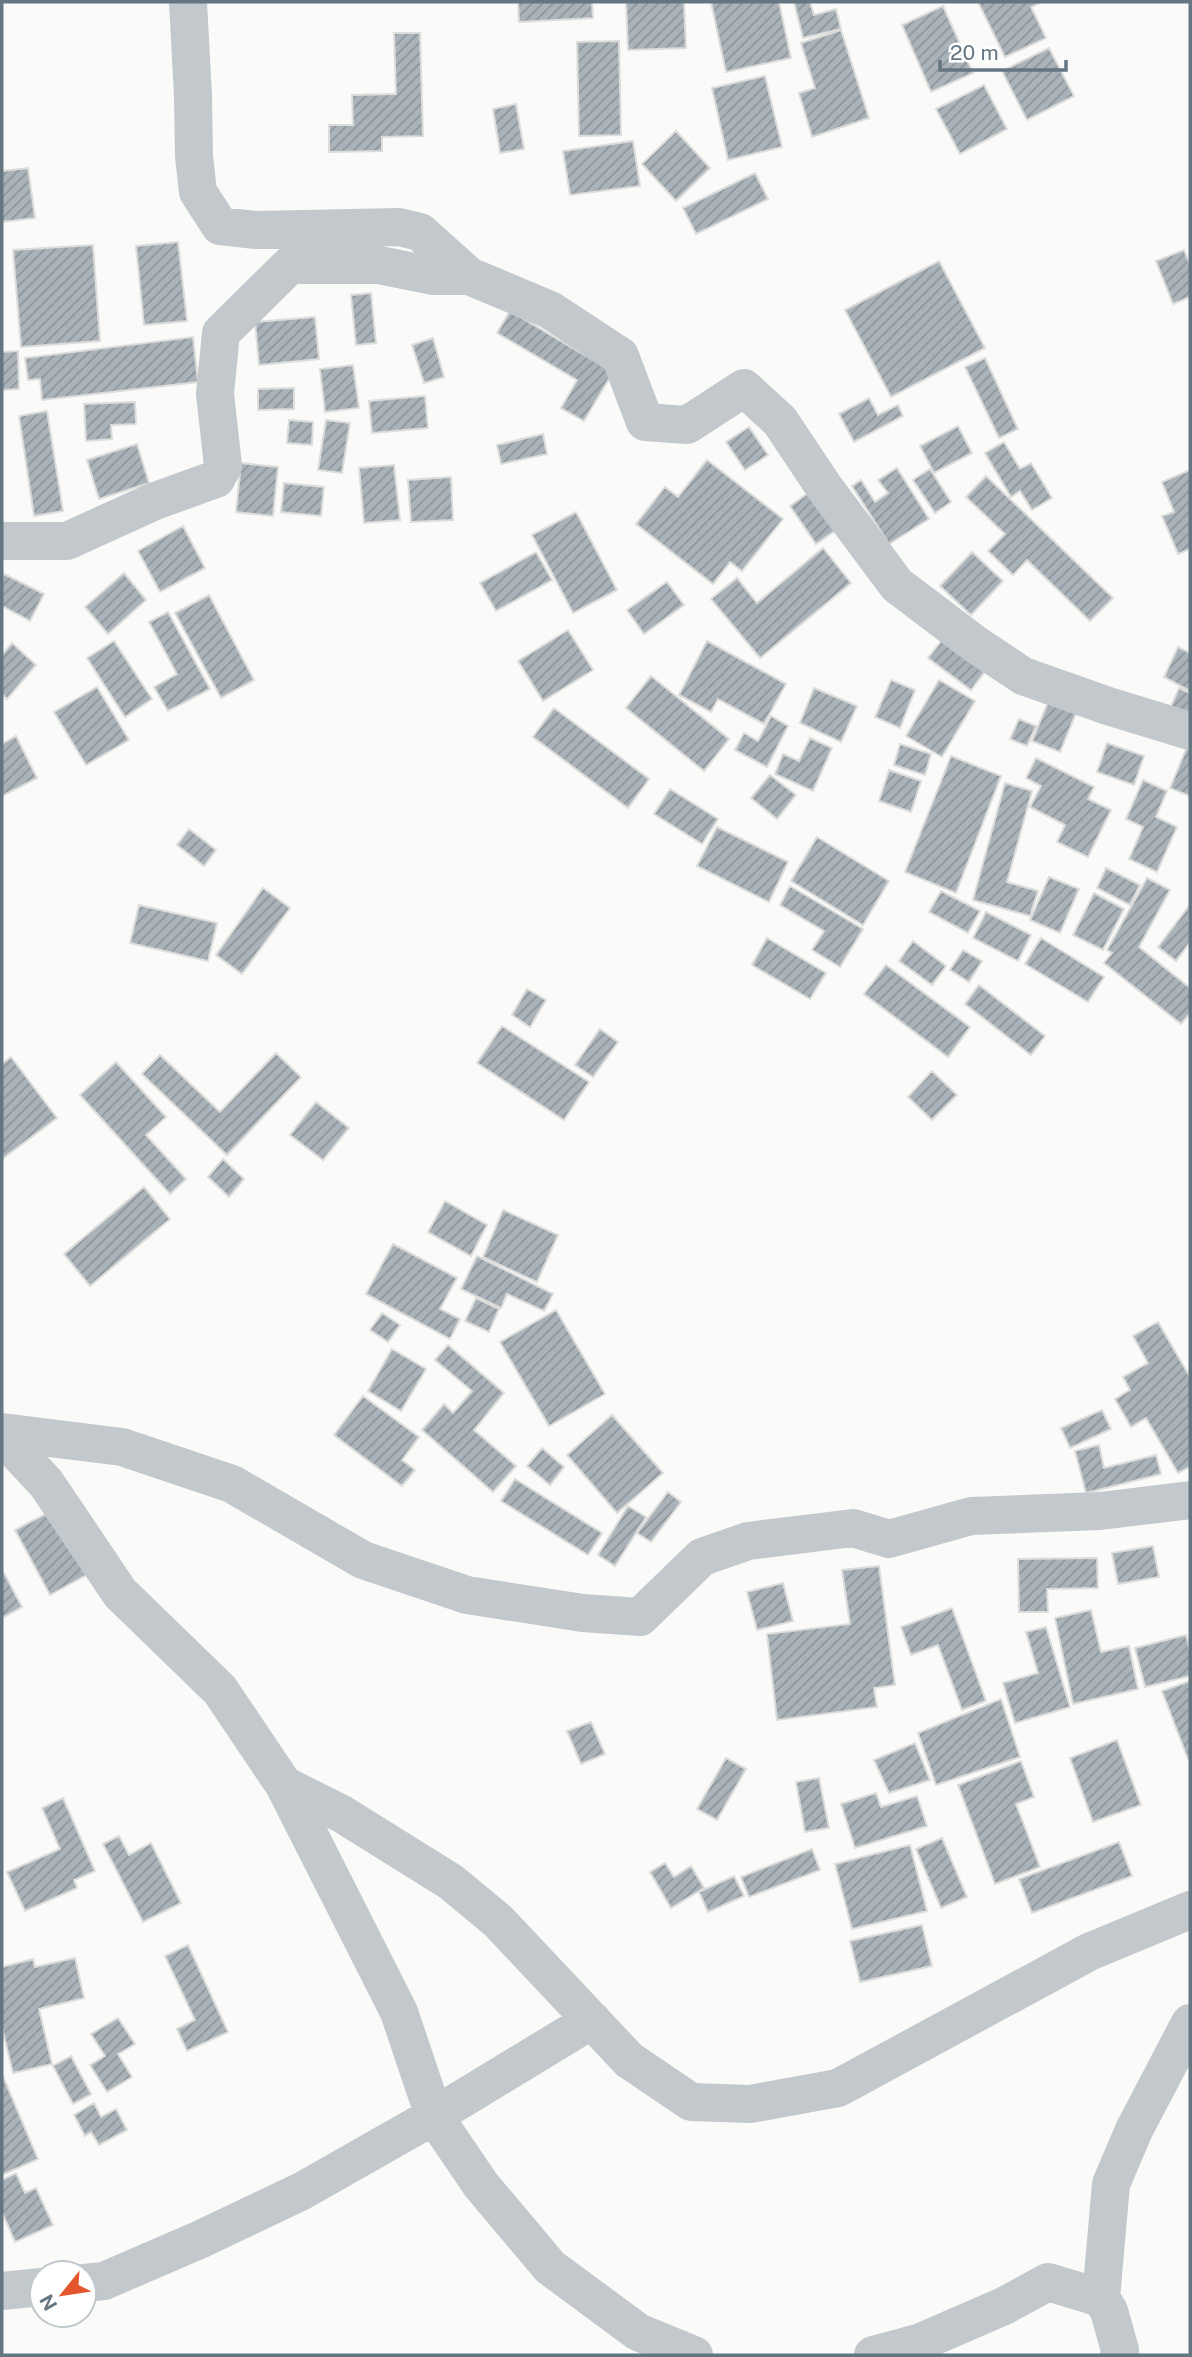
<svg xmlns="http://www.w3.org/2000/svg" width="1192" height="2357" viewBox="0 0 1192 2357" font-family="'Public Sans',sans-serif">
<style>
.building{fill:url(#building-hatch);stroke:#dcdcda;stroke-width:2}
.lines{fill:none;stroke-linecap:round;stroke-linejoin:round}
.minor{stroke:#c3c8cc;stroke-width:38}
</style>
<defs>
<pattern id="building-hatch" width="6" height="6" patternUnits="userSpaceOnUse" patternTransform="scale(1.75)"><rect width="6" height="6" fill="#aab3b9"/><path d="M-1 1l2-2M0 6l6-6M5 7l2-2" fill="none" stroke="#8e969c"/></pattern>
</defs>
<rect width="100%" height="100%" fill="#fafaf8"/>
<path class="building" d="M 518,2 L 592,2 L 593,18 L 519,22 Z
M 626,2 L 684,2 L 686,48 L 628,50 Z
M 711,2 L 779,2 L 791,58 L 726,72 Z
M 794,2 L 810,2 L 814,15 L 836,9 L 841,29 L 803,38 Z
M 978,2 L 1042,2 L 1031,7 L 1046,38 L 1005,57 Z
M 943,6 L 973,73 L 931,92 L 902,25 Z
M 841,30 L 869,118 L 812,137 L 799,93 L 815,88 L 801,43 Z
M 394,33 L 420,33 L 423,136 L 382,137 L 382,151 L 329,152 L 329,125 L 353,125 L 352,95 L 396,94 Z
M 619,41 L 621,135 L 579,136 L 577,42 Z
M 1049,48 L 1074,96 L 1027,120 L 1002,71 Z
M 765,76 L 782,147 L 728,160 L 712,88 Z
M 984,85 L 1007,129 L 960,154 L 936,109 Z
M 516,104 L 524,149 L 500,153 L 493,109 Z
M 676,131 L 710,168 L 676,201 L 642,164 Z
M 633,141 L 640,186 L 570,195 L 563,151 Z
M 28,168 L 35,218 L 2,222 L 2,171 Z
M 755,173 L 768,199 L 696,234 L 683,208 Z
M 178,242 L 187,321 L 144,325 L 136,246 Z
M 93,245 L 100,341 L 21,347 L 13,250 Z
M 1184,250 L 1190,265 L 1190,297 L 1173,304 L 1156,261 Z
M 939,261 L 985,348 L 891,397 L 845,310 Z
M 371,293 L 376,343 L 356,345 L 351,295 Z
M 510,311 L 613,372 L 584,421 L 561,408 L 577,380 L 497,333 Z
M 315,317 L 319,359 L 259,365 L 255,322 Z
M 193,337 L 198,382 L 42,400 L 40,379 L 28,380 L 25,358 Z
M 433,338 L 444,377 L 424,383 L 412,345 Z
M 18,351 L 19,389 L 2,390 L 2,352 Z
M 985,358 L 1018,429 L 999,438 L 965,367 Z
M 353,365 L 359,408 L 325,412 L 320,369 Z
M 294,388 L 294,409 L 258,410 L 258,389 Z
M 425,396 L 428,428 L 372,433 L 369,401 Z
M 869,398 L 878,415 L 898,405 L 903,416 L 854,442 L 839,414 Z
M 135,402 L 136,424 L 111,425 L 112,439 L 86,441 L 84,404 Z
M 47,411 L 63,511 L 34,516 L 19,416 Z
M 289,420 L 313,422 L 312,445 L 287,443 Z
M 326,420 L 350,423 L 342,473 L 318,470 Z
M 958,426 L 972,453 L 934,473 L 920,446 Z
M 749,427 L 768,455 L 745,470 L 726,442 Z
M 543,434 L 547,454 L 501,464 L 497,445 Z
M 1004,442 L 1020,469 L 1031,463 L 1052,498 L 1032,510 L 1020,491 L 1011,497 L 985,453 Z
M 137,444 L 149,483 L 99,499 L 87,460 Z
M 707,460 L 783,519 L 742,571 L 730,562 L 713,584 L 636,524 L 665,487 L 678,497 Z
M 241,463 L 278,467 L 273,516 L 236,512 Z
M 394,465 L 400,520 L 364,523 L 359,468 Z
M 897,468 L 929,519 L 889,544 L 852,486 L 861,480 L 875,502 L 888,493 L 878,480 Z
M 930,469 L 951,502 L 935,513 L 913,480 Z
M 1190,470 L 1190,549 L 1178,554 L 1162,516 L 1174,512 L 1162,482 Z
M 986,476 L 1113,598 L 1090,621 L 1027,560 L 1013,575 L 988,551 L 1005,534 L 966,497 Z
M 451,477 L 453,520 L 411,522 L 408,480 Z
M 284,483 L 324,487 L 321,516 L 281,512 Z
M 810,492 L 836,530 L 816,544 L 790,506 Z
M 576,512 L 617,590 L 573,613 L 532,535 Z
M 183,526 L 205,568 L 160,592 L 138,551 Z
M 823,548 L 851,583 L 760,658 L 711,599 L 737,578 L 757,603 Z
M 536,552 L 552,580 L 496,611 L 480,583 Z
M 972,552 L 1003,581 L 971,615 L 940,586 Z
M 124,573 L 146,600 L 108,634 L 85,607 Z
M 4,574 L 44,594 L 30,621 L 2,606 L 2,578 Z
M 667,582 L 684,605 L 644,634 L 627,610 Z
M 209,595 L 254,680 L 221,698 L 175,613 Z
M 168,612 L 210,689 L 168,711 L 154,687 L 177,674 L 149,622 Z
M 568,630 L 593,670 L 543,701 L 518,661 Z
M 947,634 L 989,666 L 971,690 L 928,658 Z
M 114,641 L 152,699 L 125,717 L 87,658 Z
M 707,641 L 786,684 L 764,724 L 718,699 L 711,712 L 679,695 Z
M 12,643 L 36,665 L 7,699 L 2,694 L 2,655 Z
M 1178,647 L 1190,653 L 1190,691 L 1164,677 Z
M 651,676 L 729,739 L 704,771 L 626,708 Z
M 891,680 L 915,690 L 900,728 L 875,717 Z
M 939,680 L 975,701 L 942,757 L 906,736 Z
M 97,687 L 129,740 L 86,765 L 54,712 Z
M 814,688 L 857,706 L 841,742 L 800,723 Z
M 1179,688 L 1190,693 L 1190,720 L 1169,711 Z
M 1049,700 L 1077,711 L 1060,752 L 1032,741 Z
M 554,708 L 649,779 L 628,808 L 533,737 Z
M 771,716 L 788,726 L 767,767 L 735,750 L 744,733 L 758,741 Z
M 1019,719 L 1036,726 L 1027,746 L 1010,739 Z
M 16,736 L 37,778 L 2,796 L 2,744 Z
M 810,738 L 832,748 L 813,791 L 775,774 L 783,754 L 799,761 Z
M 1107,743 L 1144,756 L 1134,785 L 1097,772 Z
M 900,744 L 931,754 L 925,775 L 894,765 Z
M 1187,747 L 1190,748 L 1190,796 L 1170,788 Z
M 951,756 L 1001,776 L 956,893 L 905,872 Z
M 1036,758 L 1094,787 L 1088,799 L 1111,810 L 1088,857 L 1057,842 L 1065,825 L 1030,807 L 1041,786 L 1026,778 Z
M 889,770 L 921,781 L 911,812 L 879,801 Z
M 770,775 L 796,795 L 777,819 L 751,798 Z
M 1143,780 L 1167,791 L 1156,817 L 1177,827 L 1157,872 L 1129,859 L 1143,827 L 1126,819 Z
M 1005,783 L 1032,791 L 1007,882 L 1038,891 L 1030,916 L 973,900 Z
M 670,789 L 718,819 L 702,844 L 654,814 Z
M 717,827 L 788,862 L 769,902 L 697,866 Z
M 189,829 L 216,850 L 204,866 L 177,845 Z
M 817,837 L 889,881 L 863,925 L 791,881 Z
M 1106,868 L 1140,885 L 1130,905 L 1097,888 Z
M 1049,877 L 1079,889 L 1060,933 L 1030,920 Z
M 1147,878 L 1170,890 L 1139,947 L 1190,988 L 1190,1013 L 1181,1024 L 1104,963 L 1112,953 L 1107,950 Z
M 790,886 L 863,929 L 840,967 L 812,950 L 824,931 L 780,905 Z
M 263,888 L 290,908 L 242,974 L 216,955 Z
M 941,891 L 980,911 L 968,933 L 929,912 Z
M 1094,893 L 1124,909 L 1103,950 L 1073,935 Z
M 139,905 L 217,923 L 208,961 L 130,943 Z
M 1189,906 L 1190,942 L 1176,961 L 1158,947 Z
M 986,912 L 1031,935 L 1018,961 L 973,938 Z
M 767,938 L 826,973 L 810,999 L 752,965 Z
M 1041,938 L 1104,977 L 1088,1002 L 1025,964 Z
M 913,941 L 946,966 L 932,985 L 899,961 Z
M 963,950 L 982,961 L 969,982 L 950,970 Z
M 886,965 L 970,1027 L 948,1057 L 864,994 Z
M 979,985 L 1045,1036 L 1031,1055 L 965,1004 Z
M 527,989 L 546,1000 L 530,1027 L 512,1015 Z
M 502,1026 L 589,1082 L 564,1120 L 477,1063 Z
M 600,1029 L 618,1042 L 593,1077 L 575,1065 Z
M 276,1053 L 301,1077 L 227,1155 L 142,1074 L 160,1055 L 220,1112 Z
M 11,1057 L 57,1118 L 2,1159 L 2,1064 Z
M 116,1062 L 166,1117 L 146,1135 L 186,1179 L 170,1194 L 80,1095 Z
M 932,1071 L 957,1095 L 932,1120 L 908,1097 Z
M 316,1102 L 349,1128 L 323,1160 L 290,1135 Z
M 223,1159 L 244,1179 L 229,1197 L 208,1177 Z
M 144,1187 L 170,1219 L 90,1286 L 64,1254 Z
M 445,1201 L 487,1225 L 471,1256 L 428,1232 Z
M 503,1210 L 558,1235 L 537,1282 L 483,1257 Z
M 393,1244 L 457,1278 L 440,1309 L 460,1319 L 450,1339 L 366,1294 Z
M 477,1256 L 553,1294 L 544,1311 L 507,1294 L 501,1308 L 461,1289 Z
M 476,1298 L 499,1309 L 489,1332 L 465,1321 Z
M 556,1310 L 605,1394 L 549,1426 L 500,1342 Z
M 382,1313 L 400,1325 L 388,1342 L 370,1330 Z
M 1158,1322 L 1190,1377 L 1190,1467 L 1178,1473 L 1146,1418 L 1131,1427 L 1115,1399 L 1130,1390 L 1123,1377 L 1148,1363 L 1133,1336 Z
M 448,1345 L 504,1393 L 474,1430 L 516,1466 L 493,1492 L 422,1430 L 444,1404 L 453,1413 L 472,1391 L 435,1360 Z
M 392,1349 L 426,1369 L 401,1411 L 368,1391 Z
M 363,1396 L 419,1437 L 402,1460 L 415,1470 L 402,1486 L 334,1435 Z
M 1102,1410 L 1111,1429 L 1070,1448 L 1061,1428 Z
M 612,1415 L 663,1473 L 617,1513 L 567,1455 Z
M 1099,1445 L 1104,1468 L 1156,1455 L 1161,1474 L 1086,1493 L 1075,1451 Z
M 542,1448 L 564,1467 L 550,1485 L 527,1466 Z
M 515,1479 L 602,1533 L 588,1555 L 501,1501 Z
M 668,1492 L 681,1502 L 651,1542 L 637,1533 Z
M 628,1506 L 646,1517 L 615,1566 L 598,1555 Z
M 51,1511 L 86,1575 L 50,1595 L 15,1530 Z
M 1153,1546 L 1159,1577 L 1118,1584 L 1112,1553 Z
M 1097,1558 L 1098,1588 L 1047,1589 L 1048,1612 L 1019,1612 L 1018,1559 Z
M 879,1566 L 895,1685 L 874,1688 L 877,1707 L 777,1720 L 767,1634 L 850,1624 L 842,1570 Z
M 4,1573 L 22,1607 L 2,1618 L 2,1574 Z
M 783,1583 L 793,1621 L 757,1630 L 747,1592 Z
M 952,1608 L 986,1701 L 962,1710 L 938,1645 L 911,1655 L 901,1627 Z
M 1091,1610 L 1101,1652 L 1129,1646 L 1138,1689 L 1073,1704 L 1055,1618 Z
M 1046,1627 L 1070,1707 L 1015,1723 L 1003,1683 L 1038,1673 L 1026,1632 Z
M 1186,1635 L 1190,1651 L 1190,1676 L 1145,1687 L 1135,1648 Z
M 1190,1681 L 1190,1758 L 1188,1759 L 1162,1691 Z
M 1001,1699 L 1020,1757 L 936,1785 L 918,1733 Z
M 591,1722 L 605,1754 L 581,1764 L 567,1731 Z
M 1117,1740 L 1141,1805 L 1093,1822 L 1070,1758 Z
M 915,1743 L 930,1780 L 889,1793 L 874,1760 Z
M 726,1758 L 746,1769 L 717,1820 L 697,1809 Z
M 1021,1761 L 1034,1797 L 1016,1804 L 1040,1867 L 995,1884 L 958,1785 Z
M 819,1778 L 829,1828 L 805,1832 L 796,1782 Z
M 876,1793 L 881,1807 L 917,1796 L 927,1826 L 855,1848 L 841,1804 Z
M 63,1798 L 95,1871 L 74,1880 L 77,1888 L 25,1911 L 7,1872 L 60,1849 L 42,1808 Z
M 119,1836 L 129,1855 L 151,1843 L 181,1903 L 143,1922 L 103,1844 Z
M 942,1838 L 967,1897 L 941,1908 L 916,1849 Z
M 1119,1842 L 1132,1876 L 1032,1913 L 1019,1879 Z
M 910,1845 L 927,1911 L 852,1929 L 835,1864 Z
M 812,1849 L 820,1870 L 749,1897 L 741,1877 Z
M 665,1863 L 674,1877 L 691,1866 L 704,1888 L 671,1908 L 650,1872 Z
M 734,1876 L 744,1896 L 708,1912 L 699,1892 Z
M 922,1925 L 932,1966 L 860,1982 L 850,1941 Z
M 188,1945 L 228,2032 L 187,2051 L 177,2029 L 195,2020 L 165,1956 Z
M 75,1958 L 84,1998 L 39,2009 L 52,2064 L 13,2073 L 2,2027 L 2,1967 L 33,1959 L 35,1967 Z
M 118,2018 L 135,2044 L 118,2054 L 132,2077 L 107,2092 L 90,2065 L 105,2056 L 91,2034 Z
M 71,2056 L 91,2094 L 73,2104 L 53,2066 Z
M 2,2074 L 38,2159 L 2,2175 Z
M 94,2103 L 101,2117 L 116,2109 L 127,2130 L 99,2145 L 91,2132 L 85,2136 L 74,2115 Z
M 16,2173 L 25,2193 L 36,2188 L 53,2225 L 15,2242 L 2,2212 L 2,2180 Z"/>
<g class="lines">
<path class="minor" d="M 188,2 L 193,96 L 194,156 L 198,192 L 220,226 L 256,230 L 399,227 L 420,232 L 469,276 L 550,310 L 620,356 L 645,422 L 687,425 L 744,388 L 780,421 L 824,487 L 897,585 L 975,644 L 1023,676 L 1108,706 L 1190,731
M 2,541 L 67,541 L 155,501 L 216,479 L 223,466 L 215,394 L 221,333 L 290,265 L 379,265 L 434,276 L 469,276
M 2,1432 L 122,1447 L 232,1484 L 363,1560 L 467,1595 L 583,1613 L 640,1617 L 702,1557 L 748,1541 L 853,1528 L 889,1539 L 971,1516 L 1100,1511 L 1190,1500
M 2,1436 L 46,1483 L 120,1593 L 220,1690 L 284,1785 L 399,2012 L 434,2116 L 481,2185 L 550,2267 L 638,2332 L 694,2355
M 284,1785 L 342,1814 L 451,1882 L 498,1921 L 629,2060 L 691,2102 L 750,2104 L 838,2088 L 1089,1952 L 1190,1910
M 84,2283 L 104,2281 L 199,2240 L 302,2191 L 434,2116 L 592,2020
M 2,2291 L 42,2287
M 873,2355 L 921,2342 L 1004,2306 L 1048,2282 L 1101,2298
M 1119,2355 L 1120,2350 L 1109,2311 L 1101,2298 L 1111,2184 L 1134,2130 L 1190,2023"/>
</g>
<rect width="1192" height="2357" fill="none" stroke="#657683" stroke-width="7"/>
<g transform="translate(63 2294) rotate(240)"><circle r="33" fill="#ffffff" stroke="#c1c8cd" stroke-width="2"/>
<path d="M0-5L12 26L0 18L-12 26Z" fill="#e4572e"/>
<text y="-10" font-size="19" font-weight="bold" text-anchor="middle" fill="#657683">N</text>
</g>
<path d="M940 60v10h126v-10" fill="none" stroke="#657683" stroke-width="3.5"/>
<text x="950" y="60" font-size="21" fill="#657683" stroke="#ffffff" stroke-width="5" paint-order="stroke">20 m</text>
</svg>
